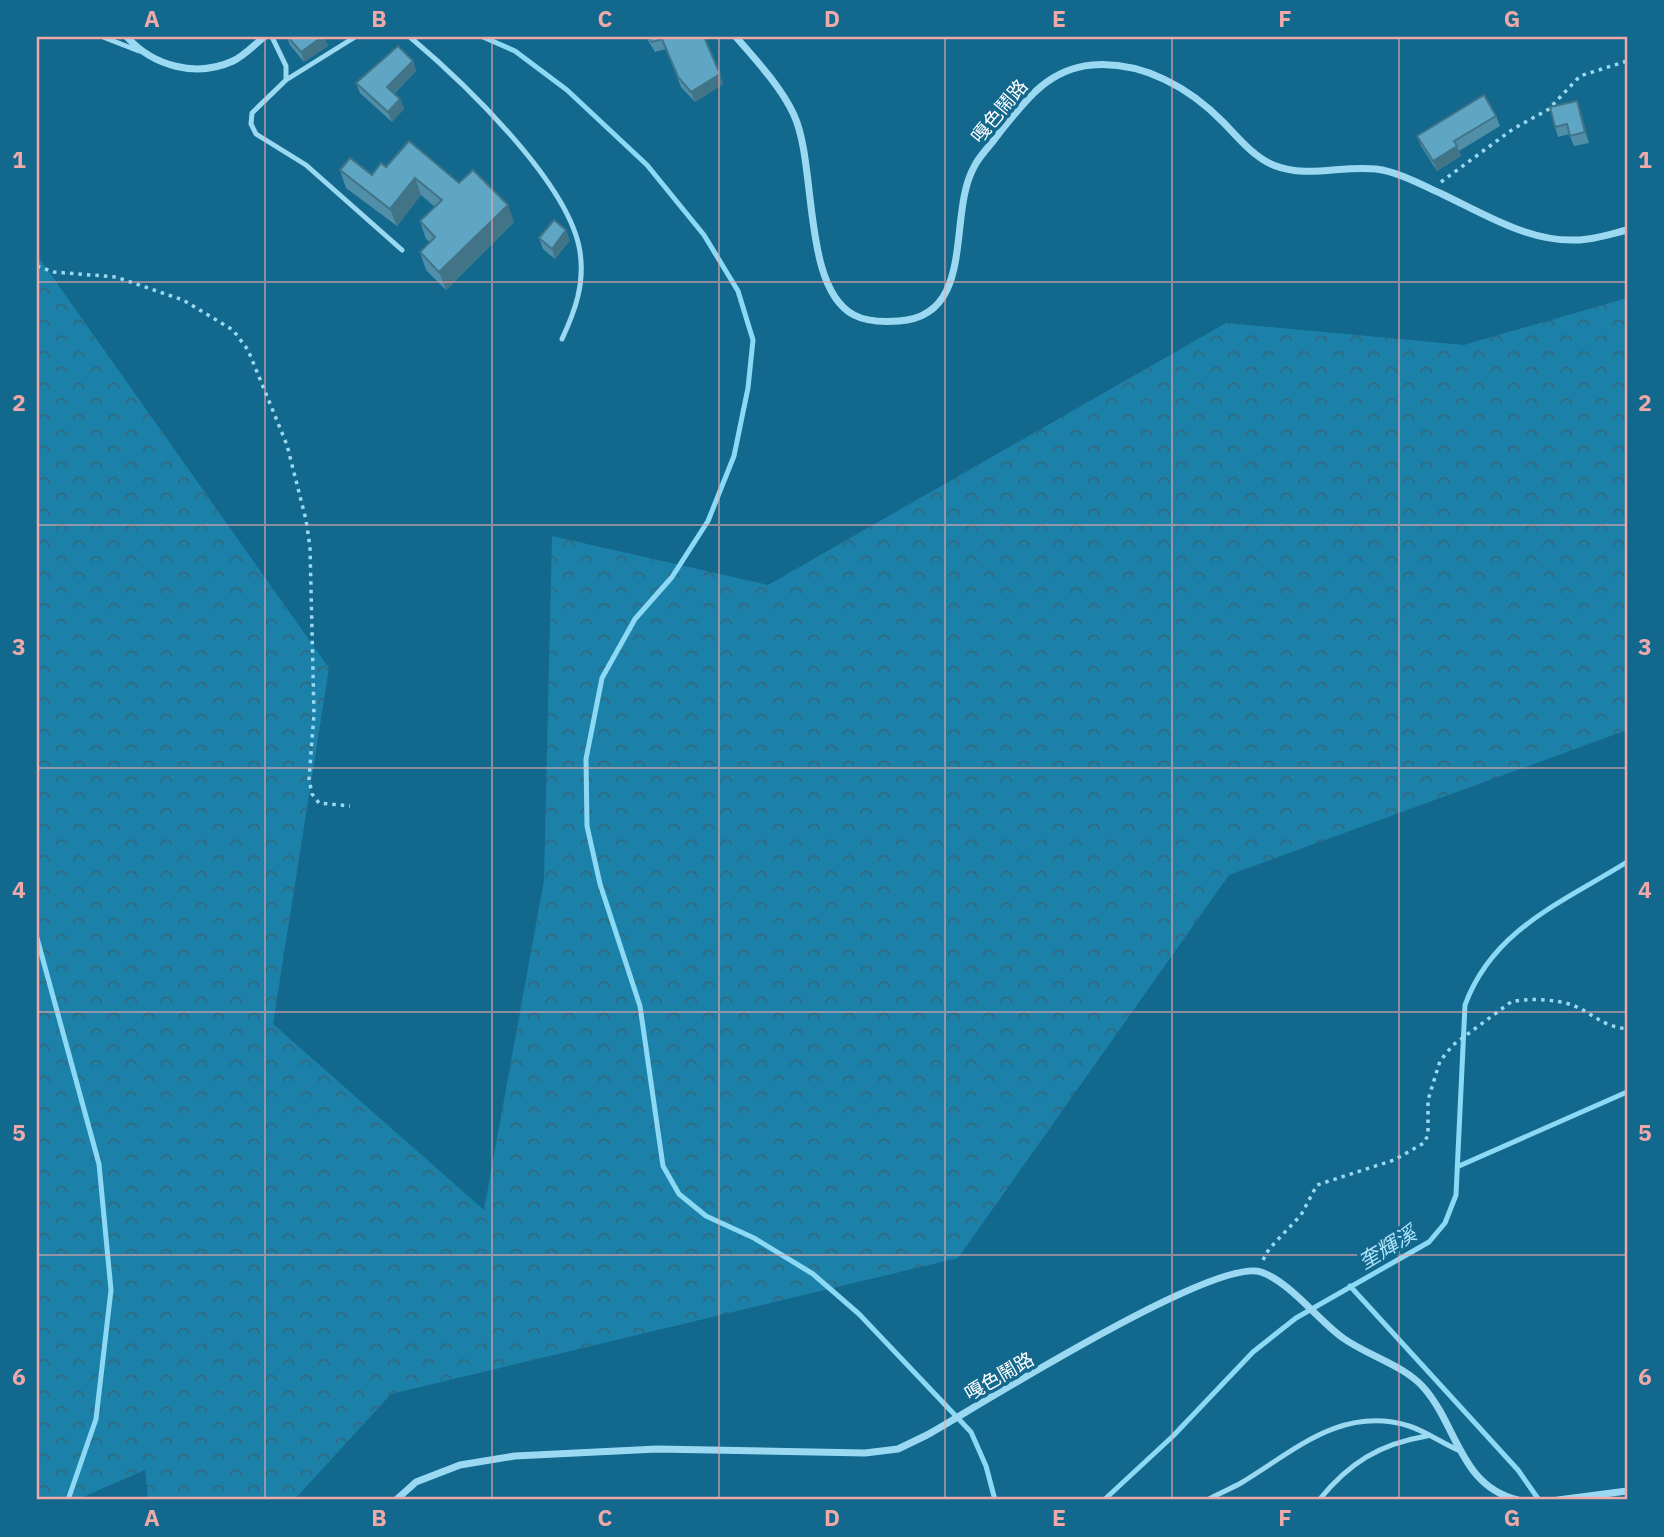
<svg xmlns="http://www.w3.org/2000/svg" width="1664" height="1537" viewBox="0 0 1664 1537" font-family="'IBM Plex Sans','Noto Sans TC',sans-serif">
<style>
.forest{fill:url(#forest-crowns)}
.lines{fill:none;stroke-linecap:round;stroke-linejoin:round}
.stream{stroke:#8cd9f5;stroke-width:5}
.path{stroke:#9ad9f1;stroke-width:3.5;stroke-dasharray:3.5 5;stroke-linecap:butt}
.service{stroke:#9ad9f1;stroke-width:5}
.minor{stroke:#9ad9f1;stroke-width:7}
.wall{fill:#518fa8}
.shaded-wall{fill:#427488}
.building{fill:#5ea6c3;stroke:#427488;stroke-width:2}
.grid{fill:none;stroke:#efa9a9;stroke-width:2;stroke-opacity:0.55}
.labels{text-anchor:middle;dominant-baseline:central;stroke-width:7;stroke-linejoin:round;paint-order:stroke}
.street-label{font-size:19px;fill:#fff;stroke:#12688d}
.water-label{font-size:21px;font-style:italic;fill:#afe5fa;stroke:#12688d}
.neatline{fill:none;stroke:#efa9a9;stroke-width:2.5}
.grid-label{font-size:23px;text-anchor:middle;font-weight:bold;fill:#efa9a9}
</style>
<defs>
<pattern id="forest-crowns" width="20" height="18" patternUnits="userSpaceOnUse" patternTransform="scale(1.75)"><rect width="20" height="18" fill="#1c81a9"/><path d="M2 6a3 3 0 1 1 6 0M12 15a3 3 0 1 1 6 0" fill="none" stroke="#32697f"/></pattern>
</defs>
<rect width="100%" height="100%" fill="#12688d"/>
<path class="forest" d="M 37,255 L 329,668 L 273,1024 L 484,1210 L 544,880 L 552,536 L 768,585 L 1226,323 L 1464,345 L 1627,298 L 1627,730 L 1229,875 L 958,1258 L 391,1394 L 294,1500 L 148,1500 L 145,1470 L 76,1500 L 37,1500 Z"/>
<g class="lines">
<path class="stream" d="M 483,37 L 515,51 L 567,90 L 647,165 L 704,235 L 738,291 L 753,340 L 748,388 L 734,456 L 708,521 L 672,577 L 635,619 L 602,678 L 586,759 L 587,826 L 600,884 L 640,1006 L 663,1166 L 679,1194 L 706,1216 L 754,1238 L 813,1274 L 859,1314 L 971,1432 L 986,1466 L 995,1500
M 37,938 L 99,1164 L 111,1290 L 96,1419 L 68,1500
M 1459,1166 L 1627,1092
M 1350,1286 L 1518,1470 L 1539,1500
M 1104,1500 L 1173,1436 L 1253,1352 L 1296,1318 L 1429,1242 L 1445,1223 L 1456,1195 L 1465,1005 C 1493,929 1563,902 1627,862"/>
<path class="path" d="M 1441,182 L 1513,129 L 1549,109 L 1580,76 L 1627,61
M 37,266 L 54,272 L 116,277 L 183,300 L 233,330 L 248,350 L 287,445 L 306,520 L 310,547 L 314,714 L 309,779 L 312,794 L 319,803 L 350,806
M 1263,1260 L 1269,1249 L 1301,1215 L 1317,1185 L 1394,1160 L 1424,1143 L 1428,1135 L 1428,1100 L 1440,1061 L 1453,1045 L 1511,1002 C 1526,998 1556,999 1572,1005 C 1593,1013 1601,1026 1627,1029"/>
<path class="service" d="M 103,37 L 139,51
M 272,37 L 286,66 L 286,80 L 252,113 L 251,124 L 256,134 L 306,165 L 402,250
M 410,37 C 462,81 570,183 580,252 C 585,284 575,311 562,339
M 286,80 L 355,37
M 1207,1500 C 1218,1494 1230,1489 1241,1483 C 1293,1452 1341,1405 1409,1426 C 1425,1431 1442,1443 1458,1450
M 1319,1500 C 1349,1463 1379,1444 1427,1436"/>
<path class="minor" d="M 127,37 C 153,66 196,78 233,61 C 244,56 254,45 264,37
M 736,37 C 756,60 781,87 794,115 C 817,165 802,288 854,315 C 867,322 885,322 899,321 C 977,316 947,215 974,167 C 979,156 990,146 997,136 C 1024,102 1047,69 1092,65 C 1143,61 1190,88 1224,123 C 1238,138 1254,157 1273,165 C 1308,179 1341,165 1376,169 C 1399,172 1422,185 1442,194 C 1484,214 1529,242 1576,240 C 1593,240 1611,234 1627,230
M 396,1500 L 416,1482 L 460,1465 L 515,1456 L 657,1449 L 865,1453 L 898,1449 L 927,1435 C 980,1405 1214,1257 1261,1272 C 1290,1282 1318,1320 1343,1338 C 1368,1356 1404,1365 1424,1388 C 1458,1427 1460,1486 1518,1500
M 1558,1500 L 1627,1491"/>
</g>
<path class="wall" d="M 287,37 L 324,37 L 328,46 L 304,62 L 290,45 Z
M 646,37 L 699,37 L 723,84 L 695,102 L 681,87 L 666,49 L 655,52 Z
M 413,61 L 416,71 L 394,94 L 400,99 L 404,109 L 392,122 L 360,93 L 356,83 Z
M 1577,101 L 1589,143 L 1574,146 L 1569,134 L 1558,137 L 1555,127 Z
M 1496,116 L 1500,126 L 1459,151 L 1461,156 L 1437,171 L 1421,146 L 1417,136 Z
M 386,167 L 459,183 L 514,222 L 446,290 L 426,270 L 420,252 L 430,242 L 426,239 L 420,221 L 435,207 L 421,195 L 397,226 L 346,188 L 340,170 L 372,175 Z
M 539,238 L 570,240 L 555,259 L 543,249 Z"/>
<path class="shaded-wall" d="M 322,37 L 324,37 L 328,46 L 304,62 L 301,52 Z
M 413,61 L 416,71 L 390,97 L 387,87 Z
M 720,74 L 723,84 L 695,102 L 691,92 Z
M 400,99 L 404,109 L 392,122 L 388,112 Z
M 1577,101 L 1581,111 L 1589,143 L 1585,132 Z
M 1457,146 L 1461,156 L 1437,171 L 1433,161 Z
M 415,178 L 421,195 L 397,226 L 390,209 Z
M 508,205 L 514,222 L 446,290 L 439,272 Z
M 566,230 L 570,240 L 555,259 L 552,249 Z"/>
<path class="building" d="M 288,37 L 322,37 L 301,52 Z
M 648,37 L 699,37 L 699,38 L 704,37 L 720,74 L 691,92 L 678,77 L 662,39 L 652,42 Z
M 398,46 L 413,61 L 387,87 L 400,99 L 388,112 L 356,83 Z
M 1484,95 L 1496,116 L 1454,141 L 1457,146 L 1433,161 L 1417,136 Z
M 1577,101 L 1585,132 L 1570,136 L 1567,124 L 1555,127 L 1550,107 Z
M 409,141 L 459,183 L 473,170 L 508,205 L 439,272 L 420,252 L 435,237 L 420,221 L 442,200 L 415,178 L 390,209 L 340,170 L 350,158 L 372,175 L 381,163 L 386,167 Z
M 554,220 L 566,230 L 552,249 L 539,238 Z"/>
<path class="grid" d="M 265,37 L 265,1500M 492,37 L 492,1500M 719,37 L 719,1500M 945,37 L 945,1500M 1172,37 L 1172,1500M 1399,37 L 1399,1500M 37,282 L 1627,282M 37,525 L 1627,525M 37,768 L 1627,768M 37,1012 L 1627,1012M 37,1255 L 1627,1255"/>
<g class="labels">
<g class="street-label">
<text transform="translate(999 111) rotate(-50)">嘎色鬧路</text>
<text transform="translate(999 1376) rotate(-30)">嘎色鬧路</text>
</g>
<g class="water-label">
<text transform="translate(1387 1247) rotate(-31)">奎輝溪</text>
</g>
</g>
<rect width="1664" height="1537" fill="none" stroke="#12688d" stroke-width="77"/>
<rect x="38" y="38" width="1588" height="1460" class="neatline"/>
<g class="grid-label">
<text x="152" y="27">A</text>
<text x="379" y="27">B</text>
<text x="605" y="27">C</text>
<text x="832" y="27">D</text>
<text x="1059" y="27">E</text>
<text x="1285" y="27">F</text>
<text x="1512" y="27">G</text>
<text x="19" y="168">1</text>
<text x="1645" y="168">1</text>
<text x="19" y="411">2</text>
<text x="1645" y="411">2</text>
<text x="19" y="655">3</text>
<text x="1645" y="655">3</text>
<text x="19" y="898">4</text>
<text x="1645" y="898">4</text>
<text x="19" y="1141">5</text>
<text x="1645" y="1141">5</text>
<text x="19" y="1385">6</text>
<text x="1645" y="1385">6</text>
<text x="152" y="1526">A</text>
<text x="379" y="1526">B</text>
<text x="605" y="1526">C</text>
<text x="832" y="1526">D</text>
<text x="1059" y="1526">E</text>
<text x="1285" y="1526">F</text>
<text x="1512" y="1526">G</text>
</g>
</svg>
